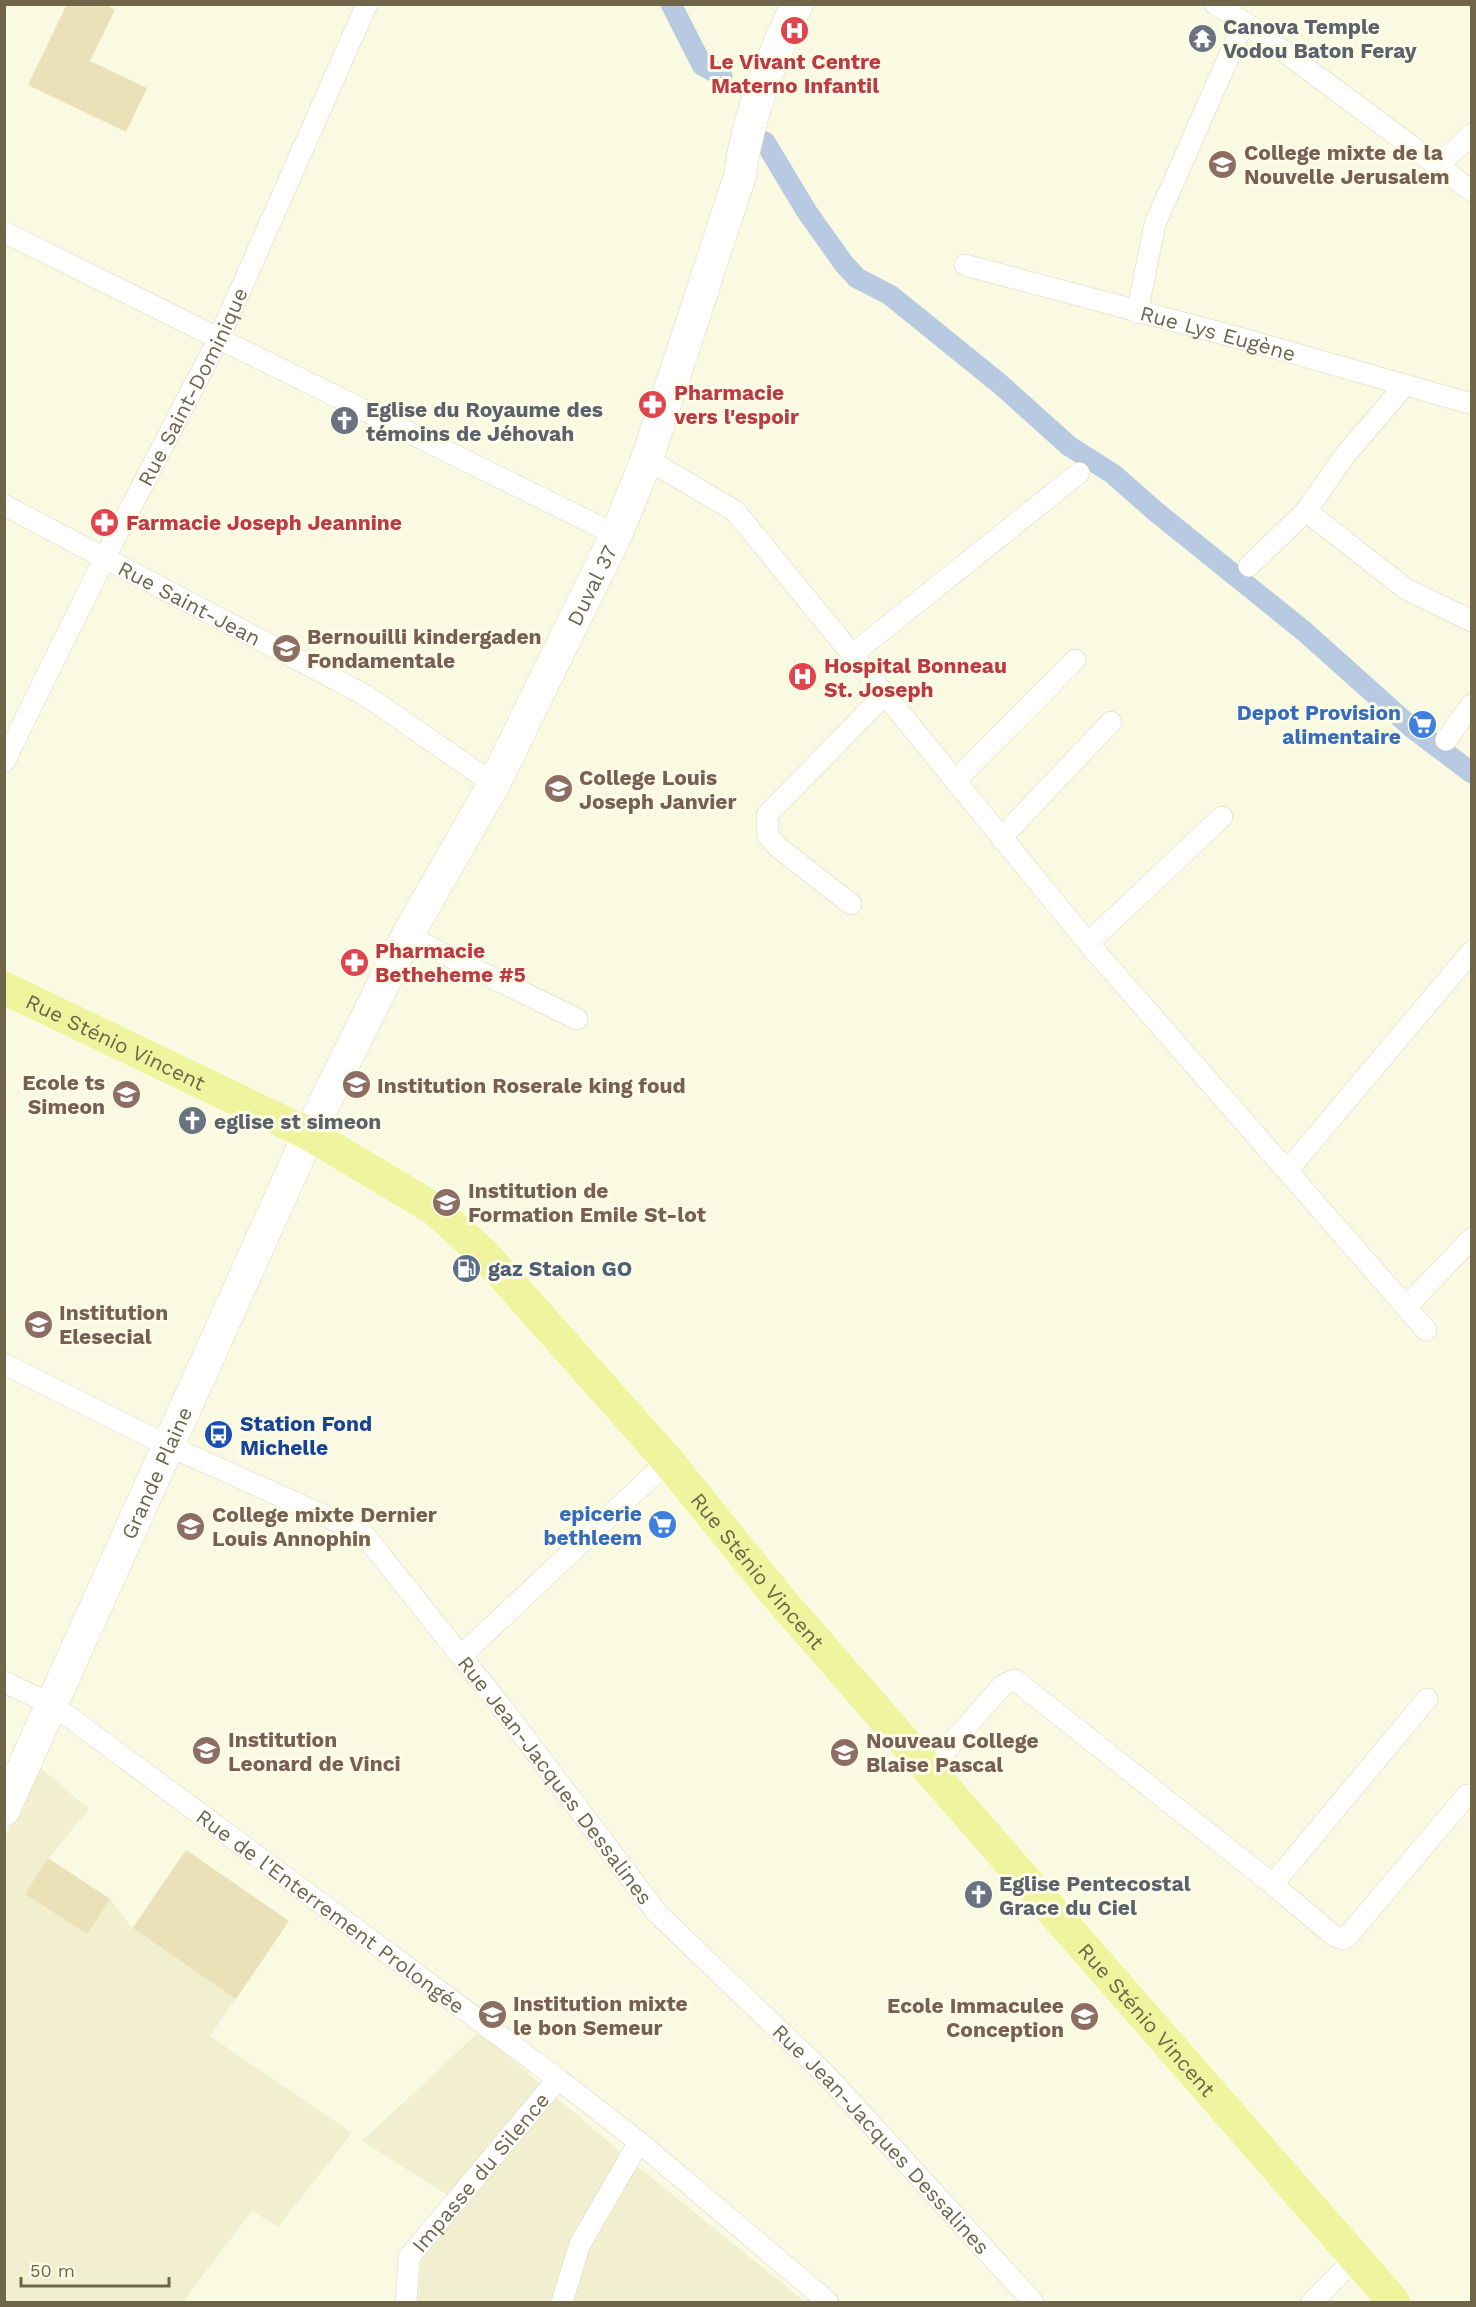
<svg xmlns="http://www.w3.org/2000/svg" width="1476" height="2307" viewBox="0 0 1476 2307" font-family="'Work Sans',sans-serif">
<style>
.residential{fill:#f1efd0}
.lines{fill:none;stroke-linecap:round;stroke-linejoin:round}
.canal{stroke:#b8cae1;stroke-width:21}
.building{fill:#eae1b9}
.street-casing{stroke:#dad7bc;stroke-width:22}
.secondary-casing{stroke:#dedab9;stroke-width:33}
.primary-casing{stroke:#fff;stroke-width:34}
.street{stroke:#fff;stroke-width:21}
.secondary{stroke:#fff;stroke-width:32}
.primary{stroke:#f0f49e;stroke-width:33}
.labels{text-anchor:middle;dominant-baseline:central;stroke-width:6;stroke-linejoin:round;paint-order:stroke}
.worship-label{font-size:21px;font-weight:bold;fill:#5b616d;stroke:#fdfde7;text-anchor:start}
.health-label{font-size:21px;font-weight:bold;fill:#be3a42;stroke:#fdfde7;text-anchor:start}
.education-label{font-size:21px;font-weight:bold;fill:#785e54;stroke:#fdfde7;text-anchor:start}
.street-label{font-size:21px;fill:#6f664a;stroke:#fdfde7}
.shop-label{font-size:21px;font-weight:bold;fill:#366cbe;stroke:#fdfde7;text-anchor:end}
.service-label{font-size:21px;font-weight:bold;fill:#4e5e75;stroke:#fdfde7;text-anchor:start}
.transit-label{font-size:21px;font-weight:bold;fill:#164399;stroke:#fdfde7;text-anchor:start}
</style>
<rect width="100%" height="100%" fill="#f9fae1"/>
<path class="residential" d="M 37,1765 L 89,1809 L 48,1859 L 110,1899 L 132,1928 L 186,1850 L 289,1921 L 210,2036 L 352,2133 L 278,2227 L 252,2211 L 184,2300 L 187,2302 L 5,2302 L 5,1836 Z
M 479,2032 L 631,2161 L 805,2302 L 417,2302 L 421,2258 L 463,2205 L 362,2141 Z"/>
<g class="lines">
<path class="canal" d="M 671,4 L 702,65 L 722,76
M 765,142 L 807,212 L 844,264 L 857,278 L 890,295 L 1000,384 L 1069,446 L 1113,474 L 1155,511 L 1305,632 L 1411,727 L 1472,773"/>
</g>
<path class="building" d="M 67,4 L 104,4 L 115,10 L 90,61 L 147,88 L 126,132 L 28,85 Z
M 186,1850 L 289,1921 L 236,1999 L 133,1928 Z
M 48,1858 L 110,1899 L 87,1934 L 25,1894 Z"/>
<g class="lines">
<defs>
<g id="street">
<path d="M 1215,4 L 1244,22 L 1472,191"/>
<path d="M 1437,167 L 1472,134"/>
<path d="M 4,232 L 616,535"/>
<path id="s1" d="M 965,265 L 1243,339 L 1472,404"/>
<path d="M 1137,313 L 1155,224 L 1244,22"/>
<path d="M 647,459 L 735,511 L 1088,943 L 1426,1330"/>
<path id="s2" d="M 4,505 L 365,695 L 494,784"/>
<path d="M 1306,511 L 1406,589 L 1472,621"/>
<path d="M 1249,566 L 1306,511 L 1346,454 L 1405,385"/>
<path d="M 854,653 L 1079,473"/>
<path d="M 1446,740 L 1472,704"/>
<path id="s3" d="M 4,762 L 105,557 L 219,338 L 367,4"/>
<path d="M 955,781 L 1075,660"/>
<path d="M 1001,838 L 1111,722"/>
<path d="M 851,904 L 779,848 L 768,836 L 767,815 L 886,693"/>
<path d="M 407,936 L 577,1019"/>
<path d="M 1088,943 L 1222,817"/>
<path d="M 1287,1171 L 1472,951"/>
<path d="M 1406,1307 L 1472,1238"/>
<path id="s4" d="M 4,1364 L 167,1445 L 363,1533 L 507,1714 L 657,1913 L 829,2078 L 1033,2302"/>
<path d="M 461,1656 L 668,1461"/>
<path id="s5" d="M 4,1682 L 53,1705 L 558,2079 L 639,2142 L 828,2302"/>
<path d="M 928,1770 L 1003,1685 L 1015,1680 L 1266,1879 L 1333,1935 L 1342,1939 L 1347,1937 L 1467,1795"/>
<path d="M 1273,1884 L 1427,1699"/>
<path id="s6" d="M 406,2302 L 409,2257 L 558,2079"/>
<path d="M 562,2302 L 580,2244 L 639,2142"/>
<path d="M 1312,2302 L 1355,2259"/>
</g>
<g id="secondary">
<path id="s7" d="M 4,1810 L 309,1134 L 407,936 L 494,784 L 616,535 L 647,459 L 740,176 C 747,117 772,58 797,4"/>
</g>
<g id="primary">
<path id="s8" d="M 4,988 L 309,1134 L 433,1208 L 483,1253 L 668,1461 L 778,1597 L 1394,2302"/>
</g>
</defs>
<use href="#street" class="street-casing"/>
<use href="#secondary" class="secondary-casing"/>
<use href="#primary" class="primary-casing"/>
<use href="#street" class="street"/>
<use href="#secondary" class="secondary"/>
<use href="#primary" class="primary"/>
</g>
<defs>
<symbol id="hospital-disc" viewBox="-11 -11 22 22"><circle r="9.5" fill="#e0444e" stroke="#fdfde7"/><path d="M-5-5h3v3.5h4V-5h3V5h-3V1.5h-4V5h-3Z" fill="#fff"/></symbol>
<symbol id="temple-disc" viewBox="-11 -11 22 22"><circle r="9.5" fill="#6b7280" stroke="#fdfde7"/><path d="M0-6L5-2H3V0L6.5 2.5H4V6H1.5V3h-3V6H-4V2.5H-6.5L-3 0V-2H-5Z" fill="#fff"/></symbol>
<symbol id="school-disc" viewBox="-11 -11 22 22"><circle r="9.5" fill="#8d6e63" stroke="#fdfde7"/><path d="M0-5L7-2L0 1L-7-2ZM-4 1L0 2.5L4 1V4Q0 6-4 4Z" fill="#fff"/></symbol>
<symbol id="pharmacy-disc" viewBox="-11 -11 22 22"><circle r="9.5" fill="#e0444e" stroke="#fdfde7"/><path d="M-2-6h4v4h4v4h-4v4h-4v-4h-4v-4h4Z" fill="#fff"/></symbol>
<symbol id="church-disc" viewBox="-11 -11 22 22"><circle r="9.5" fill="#6b7280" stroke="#fdfde7"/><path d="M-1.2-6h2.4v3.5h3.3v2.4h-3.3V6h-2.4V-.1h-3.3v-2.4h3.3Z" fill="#fff"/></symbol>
<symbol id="supermarket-disc" viewBox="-11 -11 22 22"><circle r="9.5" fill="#3f7fe0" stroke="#fdfde7"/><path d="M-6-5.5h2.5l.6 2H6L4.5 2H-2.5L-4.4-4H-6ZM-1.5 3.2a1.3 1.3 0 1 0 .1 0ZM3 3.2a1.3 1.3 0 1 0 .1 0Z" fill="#fff"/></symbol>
<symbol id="fuel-disc" viewBox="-11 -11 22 22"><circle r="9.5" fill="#5c6f8a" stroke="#fdfde7"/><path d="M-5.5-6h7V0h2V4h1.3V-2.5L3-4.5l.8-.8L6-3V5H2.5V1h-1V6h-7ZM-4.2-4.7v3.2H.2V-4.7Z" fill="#fff"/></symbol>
<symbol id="bus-disc" viewBox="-11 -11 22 22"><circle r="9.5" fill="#1a4fb4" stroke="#fdfde7"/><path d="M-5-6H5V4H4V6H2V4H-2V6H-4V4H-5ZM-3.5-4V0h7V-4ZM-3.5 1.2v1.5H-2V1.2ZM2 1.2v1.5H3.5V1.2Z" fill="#fff"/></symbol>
</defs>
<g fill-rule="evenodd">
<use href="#hospital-disc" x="778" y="14" width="33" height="33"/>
<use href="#temple-disc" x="1186" y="22" width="33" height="33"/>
<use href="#school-disc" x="1206" y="148" width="33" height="33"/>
<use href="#pharmacy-disc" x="636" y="388" width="33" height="33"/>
<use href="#church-disc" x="328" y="404" width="33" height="33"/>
<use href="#pharmacy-disc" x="88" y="506" width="33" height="33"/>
<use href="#school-disc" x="270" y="632" width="33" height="33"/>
<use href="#hospital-disc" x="786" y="660" width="33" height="33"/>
<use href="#supermarket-disc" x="1406" y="708" width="33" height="33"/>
<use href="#school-disc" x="542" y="772" width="33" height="33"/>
<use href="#pharmacy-disc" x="338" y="946" width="33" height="33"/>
<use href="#school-disc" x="340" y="1068" width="33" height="33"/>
<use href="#school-disc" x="110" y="1078" width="33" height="33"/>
<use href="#church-disc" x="176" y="1104" width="33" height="33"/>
<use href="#school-disc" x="430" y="1186" width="33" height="33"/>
<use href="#fuel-disc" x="450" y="1252" width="33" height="33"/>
<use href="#school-disc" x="22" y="1308" width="33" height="33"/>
<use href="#bus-disc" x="202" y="1418" width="33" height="33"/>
<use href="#supermarket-disc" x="646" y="1508" width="33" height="33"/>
<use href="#school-disc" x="174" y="1510" width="33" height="33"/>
<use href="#school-disc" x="190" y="1734" width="33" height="33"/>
<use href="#school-disc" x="828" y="1736" width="33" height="33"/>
<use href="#church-disc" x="962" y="1878" width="33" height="33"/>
<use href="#school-disc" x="476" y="1998" width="33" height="33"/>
<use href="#school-disc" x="1068" y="2000" width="33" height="33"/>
</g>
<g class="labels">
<g class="worship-label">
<text x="1223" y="26">Canova Temple<tspan x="1223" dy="24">Vodou Baton Feray</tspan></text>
<text x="366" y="409">Eglise du Royaume des<tspan x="366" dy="24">témoins de Jéhovah</tspan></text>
<text x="214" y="1121">eglise st simeon</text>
<text x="999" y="1883">Eglise Pentecostal<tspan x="999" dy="24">Grace du Ciel</tspan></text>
</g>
<g class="health-label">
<text x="795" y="61" text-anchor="middle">Le Vivant Centre<tspan x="795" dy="24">Materno Infantil</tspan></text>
<text x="674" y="392">Pharmacie<tspan x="674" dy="24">vers l'espoir</tspan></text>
<text x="126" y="522">Farmacie Joseph Jeannine</text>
<text x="824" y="665">Hospital Bonneau<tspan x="824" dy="24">St. Joseph</tspan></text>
<text x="375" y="950">Pharmacie<tspan x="375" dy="24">Betheheme #5</tspan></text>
</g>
<g class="education-label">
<text x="1244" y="152">College mixte de la<tspan x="1244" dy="24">Nouvelle Jerusalem</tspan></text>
<text x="307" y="636">Bernouilli kindergaden<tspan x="307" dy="24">Fondamentale</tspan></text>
<text x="579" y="777">College Louis<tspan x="579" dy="24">Joseph Janvier</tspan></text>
<text x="105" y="1082" text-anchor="end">Ecole ts<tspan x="105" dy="24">Simeon</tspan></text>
<text x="377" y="1085">Institution Roserale king foud</text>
<text x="468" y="1190">Institution de<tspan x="468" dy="24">Formation Emile St-lot</tspan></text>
<text x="59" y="1312">Institution<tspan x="59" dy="24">Elesecial</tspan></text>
<text x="212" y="1514">College mixte Dernier<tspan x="212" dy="24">Louis Annophin</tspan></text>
<text x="228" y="1739">Institution<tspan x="228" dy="24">Leonard de Vinci</tspan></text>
<text x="866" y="1740">Nouveau College<tspan x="866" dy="24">Blaise Pascal</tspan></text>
<text x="513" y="2003">Institution mixte<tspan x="513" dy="24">le bon Semeur</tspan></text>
<text x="1064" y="2005" text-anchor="end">Ecole Immaculee<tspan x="1064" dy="24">Conception</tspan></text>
</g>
<g class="street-label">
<text stroke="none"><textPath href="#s1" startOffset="262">Rue Lys Eugène</textPath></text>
<text stroke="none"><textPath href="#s3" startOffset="420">Rue Saint-Dominique</textPath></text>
<text stroke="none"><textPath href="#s7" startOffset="1359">Duval 37</textPath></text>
<text stroke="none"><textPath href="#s2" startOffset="210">Rue Saint-Jean</textPath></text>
<text stroke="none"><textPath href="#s8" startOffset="124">Rue Sténio Vincent</textPath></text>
<text stroke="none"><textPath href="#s7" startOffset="370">Grande Plaine</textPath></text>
<text stroke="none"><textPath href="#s8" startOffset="970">Rue Sténio Vincent</textPath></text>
<text stroke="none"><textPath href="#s4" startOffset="710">Rue Jean-Jacques Dessalines</textPath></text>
<text stroke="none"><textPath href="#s5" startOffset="400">Rue de l'Enterrement Prolongée</textPath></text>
<text stroke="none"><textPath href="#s8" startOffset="1564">Rue Sténio Vincent</textPath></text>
<text stroke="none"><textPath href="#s4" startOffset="1196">Rue Jean-Jacques Dessalines</textPath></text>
<text stroke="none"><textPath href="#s6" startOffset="156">Impasse du Silence</textPath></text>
</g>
<g class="shop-label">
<text x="1401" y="712">Depot Provision<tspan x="1401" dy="24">alimentaire</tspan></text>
<text x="642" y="1513">epicerie<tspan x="642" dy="24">bethleem</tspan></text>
</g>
<g class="service-label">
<text x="488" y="1268">gaz Staion GO</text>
</g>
<g class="transit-label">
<text x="240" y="1423">Station Fond<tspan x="240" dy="24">Michelle</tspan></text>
</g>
</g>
<rect width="1476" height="2307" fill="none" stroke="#6f664a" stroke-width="12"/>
<path d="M21 2277v9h148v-9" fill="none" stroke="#6f664a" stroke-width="3"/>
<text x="30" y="2277" font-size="18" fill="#6f664a" stroke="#fdfde7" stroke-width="4.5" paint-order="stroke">50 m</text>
</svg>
